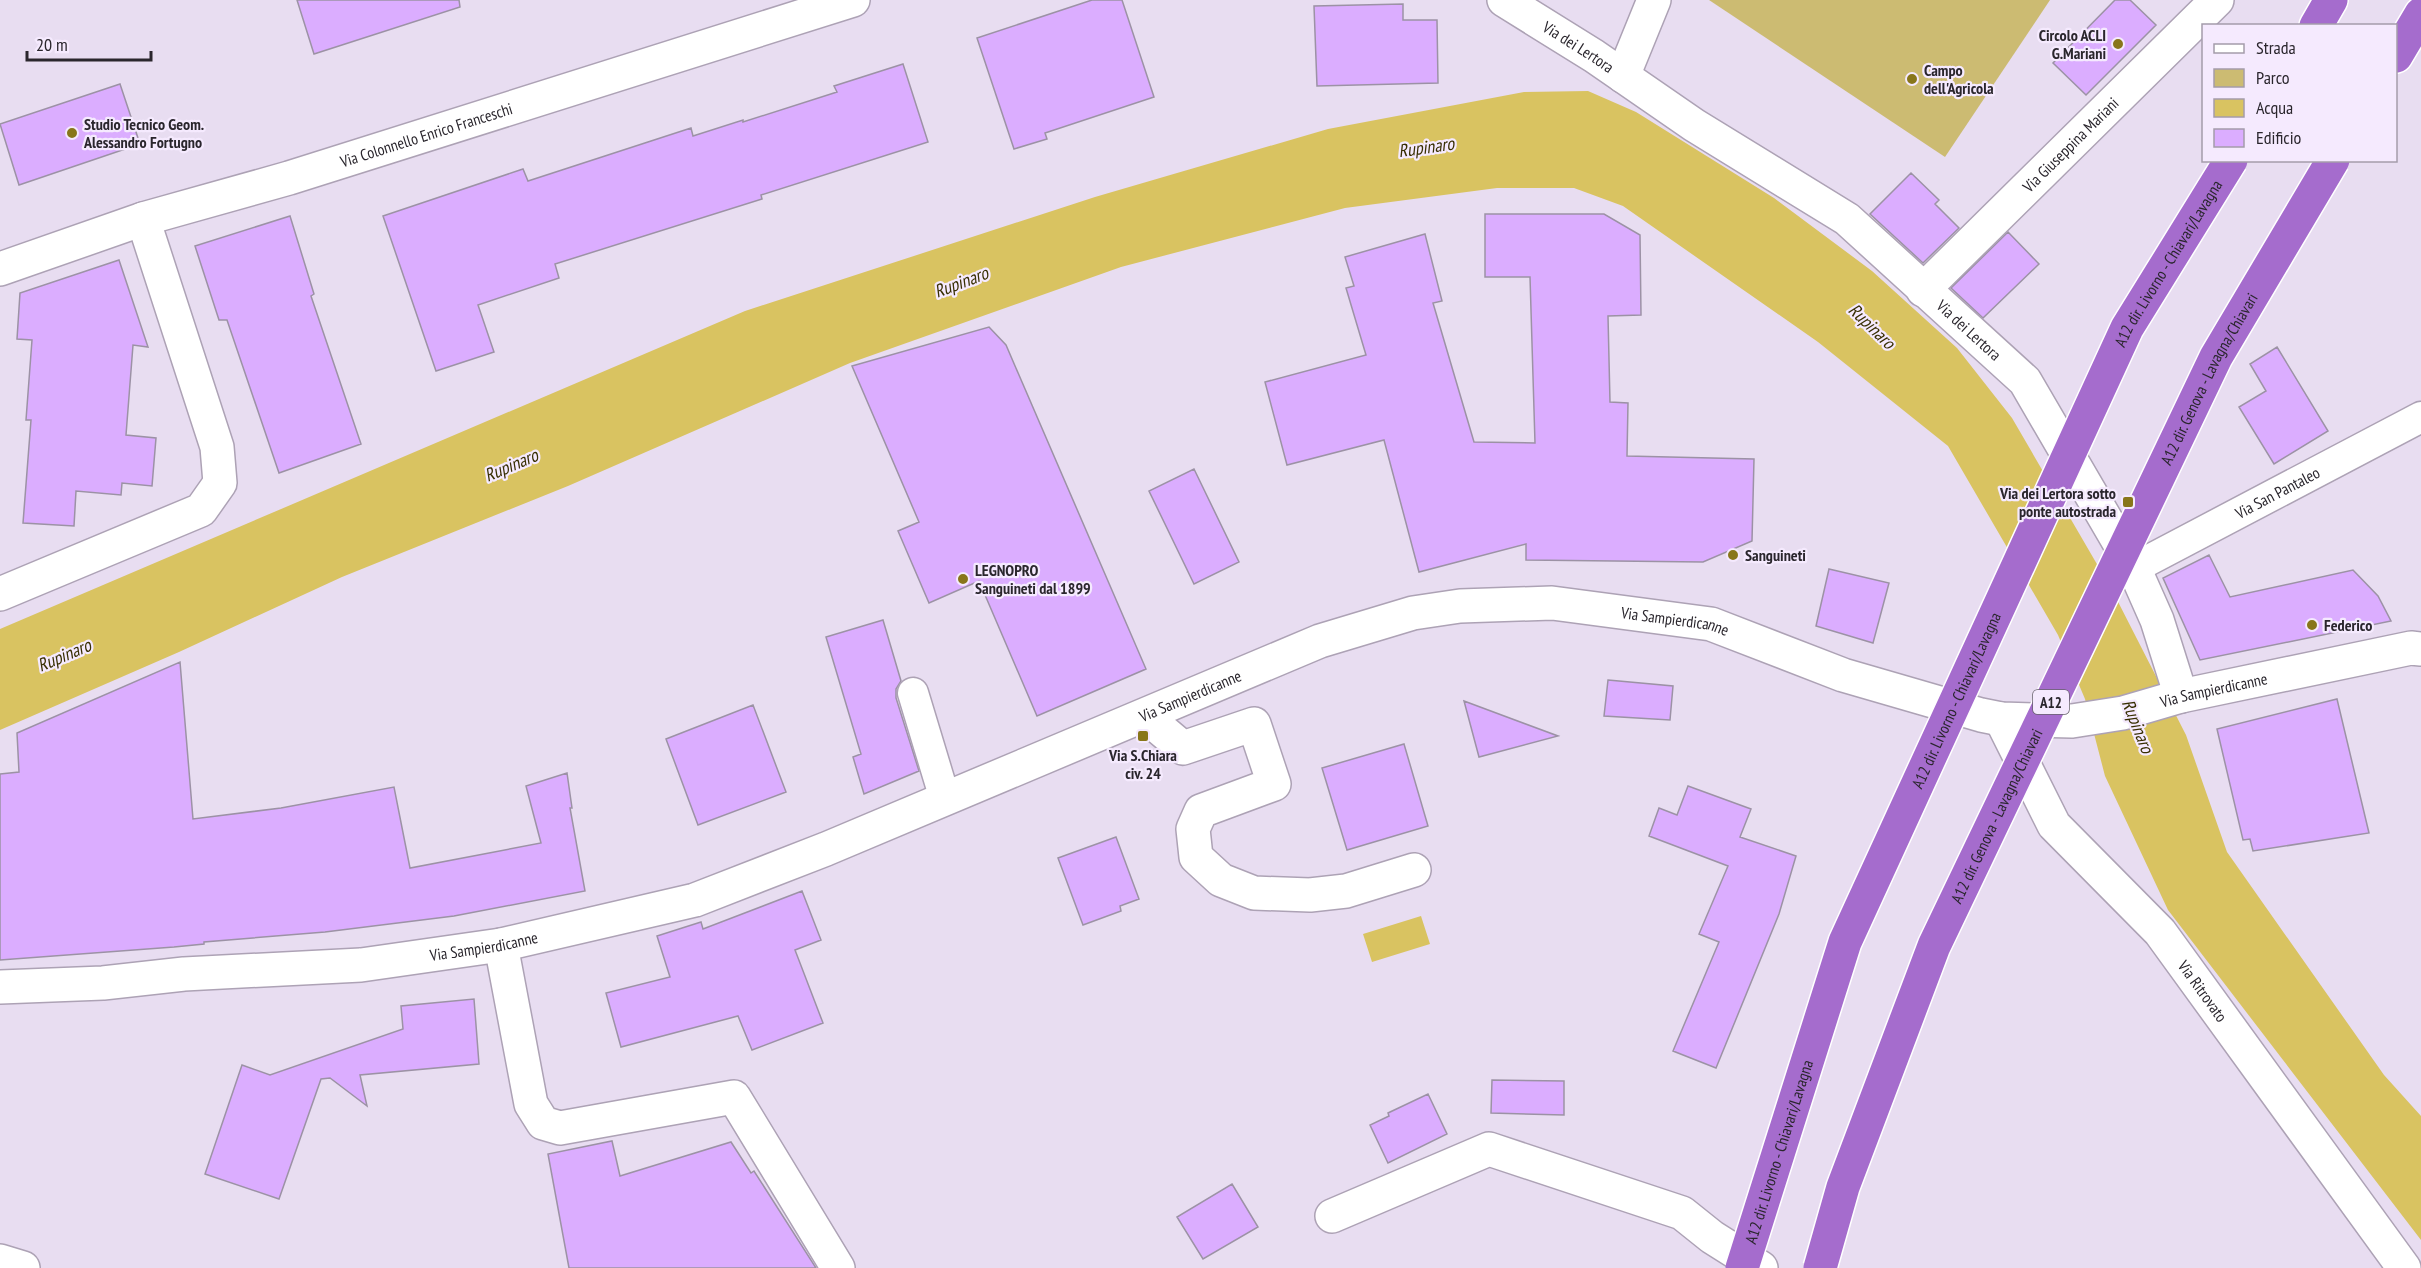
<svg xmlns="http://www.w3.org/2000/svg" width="2421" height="1268" viewBox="0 0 2421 1268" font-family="'PT Sans Narrow',sans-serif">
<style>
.green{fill:#ccbb72}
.water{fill:#d9c361}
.building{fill:#dbadff;stroke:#9c92a5;stroke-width:1.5}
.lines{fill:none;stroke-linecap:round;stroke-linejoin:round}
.pedestrian-casing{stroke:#ada2b5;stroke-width:33}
.minor-casing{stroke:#ada2b5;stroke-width:36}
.tertiary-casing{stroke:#ada2b5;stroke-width:36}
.secondary-casing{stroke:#ada2b5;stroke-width:36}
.motorway-casing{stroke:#fff;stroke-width:36}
.pedestrian{stroke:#fff;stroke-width:30}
.minor{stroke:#fff;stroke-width:33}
.tertiary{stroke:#fff;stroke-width:33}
.secondary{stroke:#fff;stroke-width:33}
.motorway{stroke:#a56ccd;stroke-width:33}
.motorway-bridge-casing{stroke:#fff;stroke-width:36;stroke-linecap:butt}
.motorway-bridge{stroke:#a56ccd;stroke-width:33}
.poi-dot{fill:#88761a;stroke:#f5eafe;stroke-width:2}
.labels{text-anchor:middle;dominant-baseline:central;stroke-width:4.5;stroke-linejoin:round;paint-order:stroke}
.shield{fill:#f5eafe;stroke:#67616c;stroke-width:1.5}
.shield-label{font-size:15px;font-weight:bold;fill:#2a262d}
.poi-label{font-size:16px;font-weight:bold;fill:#2a262d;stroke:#f5eafe;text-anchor:start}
.street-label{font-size:16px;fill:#2a262d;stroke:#f5eafe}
.water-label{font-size:18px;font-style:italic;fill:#372e02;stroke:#f5eafe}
</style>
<rect width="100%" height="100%" fill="#e8ddf1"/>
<path class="green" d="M 1709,0 L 2050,0 L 1945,157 Z"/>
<path class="water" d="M 1588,91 L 1636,112 L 1774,198 L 1872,271 L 1957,348 L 2012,418 L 2112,590 L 2186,735 L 2227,852 L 2384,1075 L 2421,1116 L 2421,1240 L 2168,910 L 2105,776 L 2085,699 L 2058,635 L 1948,446 L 1818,342 L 1623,206 L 1574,188 L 1497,188 L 1345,208 L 1121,267 L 850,363 L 568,486 L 342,577 L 179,652 L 0,730 L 0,629 L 745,311 L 1095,197 L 1328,129 L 1524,92 Z
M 1421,916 L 1430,944 L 1372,962 L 1363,934 Z"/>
<path class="building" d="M 297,0 L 459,0 L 460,7 L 314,54 Z
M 1092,0 L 1122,0 L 1154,97 L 1045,133 L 1047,139 L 1014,149 L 977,38 Z
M 2115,0 L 2130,0 L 2156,25 L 2086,95 L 2053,63 Z
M 1403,4 L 1403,20 L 1437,20 L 1438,83 L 1317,86 L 1314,6 Z
M 903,64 L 928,142 L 761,195 L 762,199 L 555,264 L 559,278 L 478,305 L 494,352 L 436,371 L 383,216 L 523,169 L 528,181 L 691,128 L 693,136 L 743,120 L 743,122 L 837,92 L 834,86 Z
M 120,84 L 140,144 L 19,185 L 0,124 Z
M 1911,173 L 1939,200 L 1935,204 L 1959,228 L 1923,263 L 1870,214 Z
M 1485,214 L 1604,214 L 1640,235 L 1641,315 L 1608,316 L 1610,402 L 1628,403 L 1627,456 L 1754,459 L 1752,541 L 1703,562 L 1526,560 L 1526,544 L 1419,572 L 1384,440 L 1287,465 L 1265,382 L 1366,355 L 1346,288 L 1354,286 L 1345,257 L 1425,234 L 1442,301 L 1433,303 L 1474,442 L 1535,443 L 1530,277 L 1485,277 Z
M 290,216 L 314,294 L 311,296 L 361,444 L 279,473 L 227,320 L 219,320 L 195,246 Z
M 2008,232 L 2039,264 L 1983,318 L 1951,288 Z
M 119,260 L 148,347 L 133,345 L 126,435 L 156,438 L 152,486 L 122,483 L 121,495 L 76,491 L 74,526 L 23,523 L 31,420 L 26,420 L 32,340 L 17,339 L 20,293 Z
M 989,327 L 1006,345 L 1146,669 L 1037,716 L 979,581 L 929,603 L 898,531 L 919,522 L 852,366 Z
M 2277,347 L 2328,431 L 2274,464 L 2239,407 L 2266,391 L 2250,364 Z
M 1194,469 L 1239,562 L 1194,584 L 1149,491 Z
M 2209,555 L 2230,597 L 2353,570 L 2378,596 L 2391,621 L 2200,660 L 2163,578 Z
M 1829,569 L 1889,583 L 1873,643 L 1816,626 Z
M 883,620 L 901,681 L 896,689 L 896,698 L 919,771 L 864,794 L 853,757 L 861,754 L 826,637 Z
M 180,662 L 193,819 L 281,808 L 394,787 L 410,868 L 541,843 L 526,786 L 567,773 L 572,808 L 570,808 L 585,891 L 454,916 L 325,932 L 204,942 L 204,944 L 174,947 L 0,960 L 0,774 L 19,772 L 17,733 Z
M 1608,680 L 1673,686 L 1670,720 L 1604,716 Z
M 2337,699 L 2369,833 L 2253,851 L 2250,839 L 2243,840 L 2217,729 Z
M 1464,701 L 1558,736 L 1479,757 Z
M 753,705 L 786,792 L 698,825 L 666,739 Z
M 1404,744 L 1428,826 L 1347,850 L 1322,768 Z
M 1688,786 L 1751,809 L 1740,837 L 1796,856 L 1779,914 L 1716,1068 L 1673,1051 L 1719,942 L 1699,934 L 1728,866 L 1649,836 L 1659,808 L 1677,815 Z
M 1116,837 L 1139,899 L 1120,906 L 1121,911 L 1083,925 L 1058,858 Z
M 802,891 L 821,940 L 795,950 L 823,1023 L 752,1050 L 738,1016 L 621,1047 L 606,993 L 670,977 L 657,936 L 701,922 L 703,929 Z
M 474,999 L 479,1064 L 360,1075 L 367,1106 L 330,1078 L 321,1079 L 279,1199 L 205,1174 L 242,1065 L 270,1075 L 403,1029 L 401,1006 Z
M 1492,1080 L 1564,1081 L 1564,1115 L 1491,1113 Z
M 1428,1094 L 1447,1134 L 1388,1163 L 1370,1125 L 1389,1116 L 1388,1113 Z
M 612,1141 L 620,1176 L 731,1142 L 751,1173 L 754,1171 L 816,1268 L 569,1268 L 548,1154 Z
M 1232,1184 L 1258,1227 L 1203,1259 L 1177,1217 Z"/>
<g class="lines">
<defs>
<g id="pedestrian">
<path id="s1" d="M 2134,568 L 2421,417"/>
<path d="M 913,693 L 945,799"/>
</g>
<g id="minor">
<path d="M 1623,76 L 1654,0"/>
<path id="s2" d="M 1923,290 L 2217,0"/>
<path d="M 0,594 L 201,510 L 220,483 L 217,447 L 143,219"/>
<path d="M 1145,716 L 1183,748 L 1254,724 L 1274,784 L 1201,811 L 1193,829 L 1196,857 L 1221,880 L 1254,893 L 1310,895 L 1346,891 L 1414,870"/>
<path id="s3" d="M 2001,719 L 2054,825 L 2160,932 L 2404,1268"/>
<path d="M 501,945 L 531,1104 L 543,1123 L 560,1128 L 734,1097 L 838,1268"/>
<path d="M 1332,1216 L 1489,1149 L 1682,1213 L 1712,1237 L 1761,1268"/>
</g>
<path id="tertiary" d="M 0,1261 L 23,1268"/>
<g id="secondary">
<path id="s4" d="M 1504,0 L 1594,56 L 1694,125 L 1847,219 L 2025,381 L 2134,568 L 2157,620 L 2181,696"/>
<path id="s5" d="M 0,269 L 143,219 L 289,178 L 853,0"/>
<path id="s6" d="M 0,987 L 103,983 L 184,974 L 361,965 L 501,945 L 695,900 L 826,849 L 1320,641 L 1413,613 L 1460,606 L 1552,603 L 1711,624 L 1843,675 L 1981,715 L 2001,719 L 2072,721 L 2123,713 L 2181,696 L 2411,648 L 2421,649"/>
</g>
<path id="motorway" d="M 2316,26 L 2331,0
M 2396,56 L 2421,14"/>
</defs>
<use href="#pedestrian" class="pedestrian-casing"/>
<use href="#minor" class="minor-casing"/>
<use href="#tertiary" class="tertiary-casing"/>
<use href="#secondary" class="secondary-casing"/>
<use href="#motorway" class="motorway-casing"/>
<use href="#pedestrian" class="pedestrian"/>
<use href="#minor" class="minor"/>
<use href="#tertiary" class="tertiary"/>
<use href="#secondary" class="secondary"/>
<use href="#motorway" class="motorway"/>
<defs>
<g id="motorway-bridge">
<path id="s7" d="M 1742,1268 L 1845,942 L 2127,328 L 2231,160"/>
<path id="s8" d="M 1820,1268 L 1843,1187 L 1934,946 L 2216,357 L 2333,160"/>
</g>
</defs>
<use href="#motorway-bridge" class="motorway-bridge-casing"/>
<use href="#motorway-bridge" class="motorway-bridge"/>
</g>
<g class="poi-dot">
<circle cx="2118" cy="44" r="6"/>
<circle cx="1912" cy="79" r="6"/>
<circle cx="72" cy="133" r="6"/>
<rect x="2122" y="496" width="12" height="12" rx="3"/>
<circle cx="1733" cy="555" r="6"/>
<circle cx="963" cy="579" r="6"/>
<circle cx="2312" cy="625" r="6"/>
<rect x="1137" y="730" width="12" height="12" rx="3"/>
</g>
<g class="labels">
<rect class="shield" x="2033" y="690" width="36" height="24" rx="4.5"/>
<g class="shield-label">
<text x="2051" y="702">A12</text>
</g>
<g class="poi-label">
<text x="2106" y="35" text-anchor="end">Circolo ACLI<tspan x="2106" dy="18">G.Mariani</tspan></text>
<text x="1924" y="70">Campo<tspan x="1924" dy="18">dell'Agricola</tspan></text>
<text x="84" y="124">Studio Tecnico Geom.<tspan x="84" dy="18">Alessandro Fortugno</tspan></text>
<text x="2116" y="493" text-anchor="end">Via dei Lertora sotto<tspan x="2116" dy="18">ponte autostrada</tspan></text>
<text x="1745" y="555">Sanguineti</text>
<text x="975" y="570">LEGNOPRO<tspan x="975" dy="18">Sanguineti dal 1899</tspan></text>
<text x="2324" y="625">Federico</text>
<text x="1143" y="755" text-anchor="middle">Via S.Chiara<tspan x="1143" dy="18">civ. 24</tspan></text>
</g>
<g class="street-label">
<text stroke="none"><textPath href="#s4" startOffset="88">Via dei Lertora</textPath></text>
<text stroke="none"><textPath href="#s5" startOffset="447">Via Colonnello Enrico Franceschi</textPath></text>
<text stroke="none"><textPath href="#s2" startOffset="207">Via Giuseppina Mariani</textPath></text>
<text stroke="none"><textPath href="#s7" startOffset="1094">A12 dir. Livorno - Chiavari/Lavagna</textPath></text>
<text stroke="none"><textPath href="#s4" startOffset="572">Via dei Lertora</textPath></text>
<text stroke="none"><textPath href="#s8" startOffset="972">A12 dir. Genova - Lavagna/Chiavari</textPath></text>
<text stroke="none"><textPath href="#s1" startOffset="162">Via San Pantaleo</textPath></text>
<text stroke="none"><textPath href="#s6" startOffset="1740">Via Sampierdicanne</textPath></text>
<text stroke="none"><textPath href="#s6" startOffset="2298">Via Sampierdicanne</textPath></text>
<text stroke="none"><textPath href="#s6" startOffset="1238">Via Sampierdicanne</textPath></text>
<text stroke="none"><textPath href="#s7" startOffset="608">A12 dir. Livorno - Chiavari/Lavagna</textPath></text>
<text stroke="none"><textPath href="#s8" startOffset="486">A12 dir. Genova - Lavagna/Chiavari</textPath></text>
<text stroke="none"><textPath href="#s6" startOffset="486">Via Sampierdicanne</textPath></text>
<text stroke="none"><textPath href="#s3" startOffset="342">Via Ritrovato</textPath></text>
<text stroke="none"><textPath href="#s7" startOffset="122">A12 dir. Livorno - Chiavari/Lavagna</textPath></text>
</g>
<g class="water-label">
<text transform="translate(1426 147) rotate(-8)">Rupinaro</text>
<text transform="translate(961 282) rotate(-21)">Rupinaro</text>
<text transform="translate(1872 326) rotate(44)">Rupinaro</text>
<text transform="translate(511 465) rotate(-23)">Rupinaro</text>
<text transform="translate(64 655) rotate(-23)">Rupinaro</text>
<text transform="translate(2138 726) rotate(68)">Rupinaro</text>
</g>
</g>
<rect x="2202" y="24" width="195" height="138" fill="#f5eafe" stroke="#a49caa" stroke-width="1.5"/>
<rect x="2214" y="44" width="30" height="9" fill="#ffffff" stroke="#a49caa" stroke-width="1.5"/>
<text x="2256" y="54" font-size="18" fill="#2a262d">Strada</text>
<rect x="2214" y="69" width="30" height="18" fill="#ccbb72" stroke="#a49caa" stroke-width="1.5"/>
<text x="2256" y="84" font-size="18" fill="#2a262d">Parco</text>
<rect x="2214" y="99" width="30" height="18" fill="#d9c361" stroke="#a49caa" stroke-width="1.5"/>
<text x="2256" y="114" font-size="18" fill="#2a262d">Acqua</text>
<rect x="2214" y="129" width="30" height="18" fill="#dbadff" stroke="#a49caa" stroke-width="1.5"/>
<text x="2256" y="144" font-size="18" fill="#2a262d">Edificio</text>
<path d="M27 51v9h124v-9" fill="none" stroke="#2a262d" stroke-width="3"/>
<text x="36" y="51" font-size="18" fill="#2a262d" stroke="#f5eafe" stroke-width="4.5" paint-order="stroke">20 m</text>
</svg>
